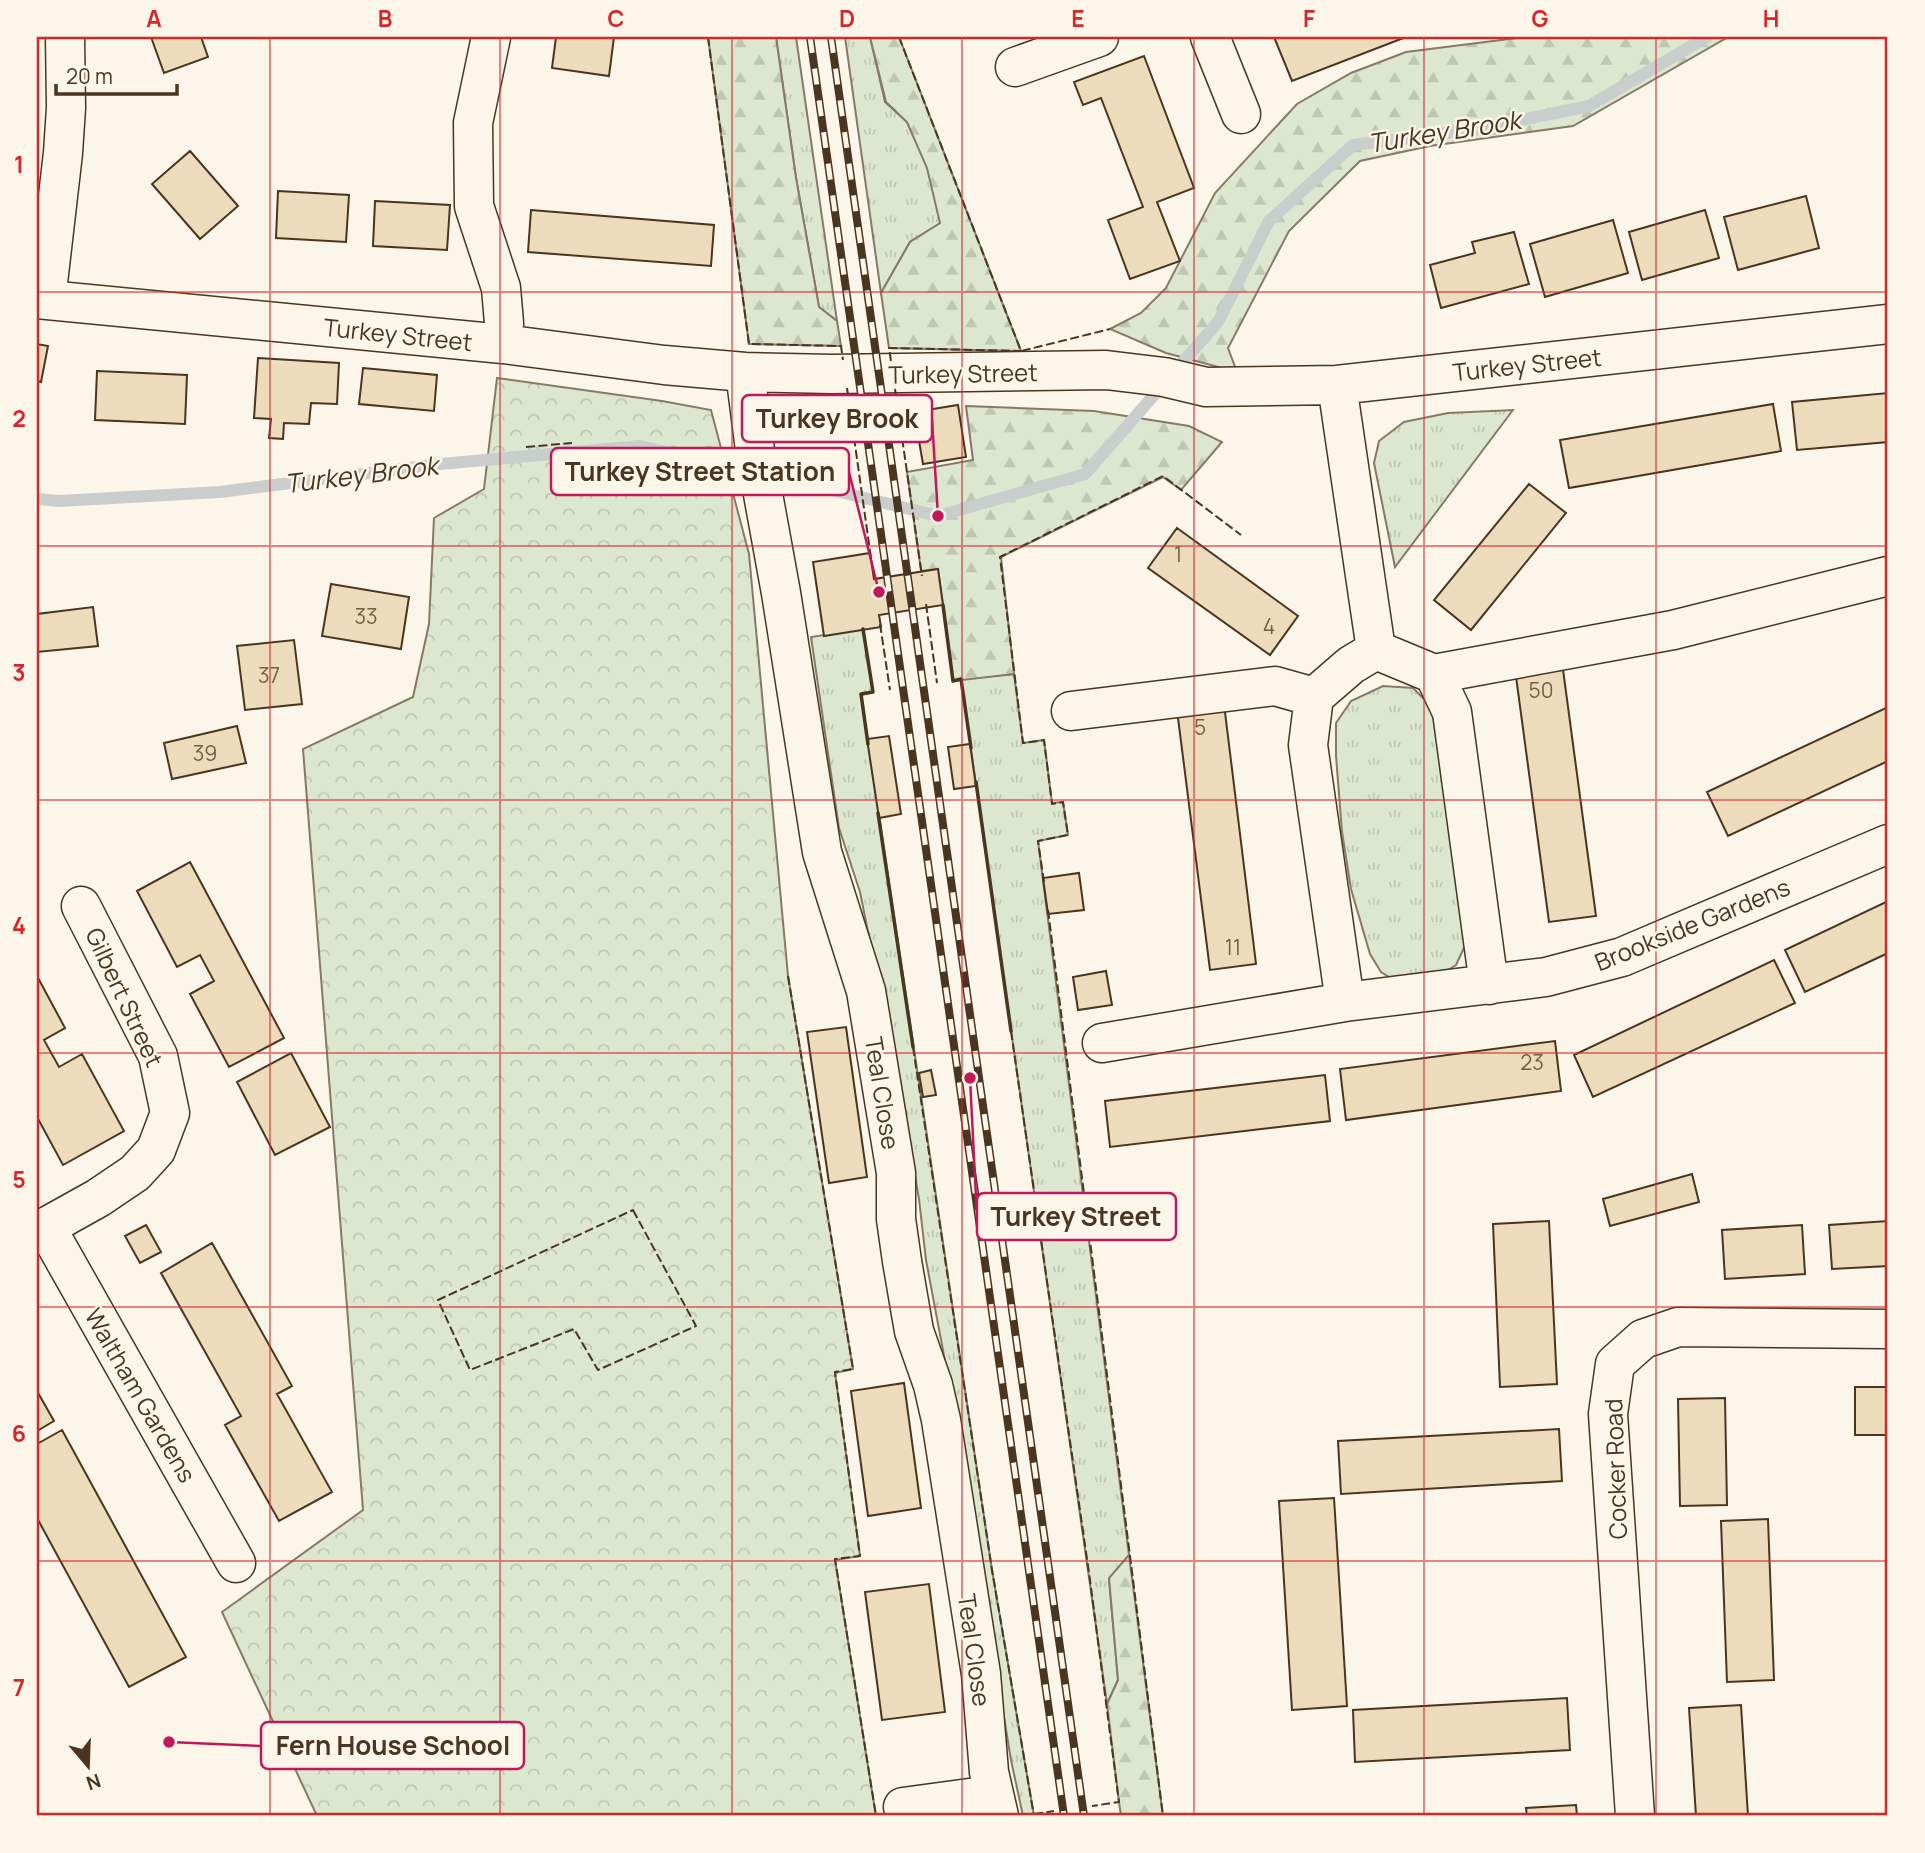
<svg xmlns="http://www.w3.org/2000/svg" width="1925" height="1853" viewBox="0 0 1925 1853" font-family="Manrope,sans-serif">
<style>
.grass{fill:url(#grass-tufts);stroke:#887966;stroke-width:2}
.forest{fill:url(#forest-firs);stroke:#887966;stroke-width:2}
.park{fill:url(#park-crowns);stroke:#887966;stroke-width:2}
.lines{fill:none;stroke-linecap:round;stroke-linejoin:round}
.stream{stroke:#c9cecd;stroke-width:12}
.building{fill:#ecdcbc;stroke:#4a3520;stroke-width:2}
.minor-casing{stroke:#4a3520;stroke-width:41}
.minor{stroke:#fbf6e9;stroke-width:38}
.rail-casing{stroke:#4a3520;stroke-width:8}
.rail{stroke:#fbf6e9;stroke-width:5;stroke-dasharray:16;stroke-linecap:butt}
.fence{stroke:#4a3520;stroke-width:2;stroke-dasharray:9 3.5;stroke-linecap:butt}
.wall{stroke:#4a3520;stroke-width:3.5}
.grid{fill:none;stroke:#d62828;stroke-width:2;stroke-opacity:0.55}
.labels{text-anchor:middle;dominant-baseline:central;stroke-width:5;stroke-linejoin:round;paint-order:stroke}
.number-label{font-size:21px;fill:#725f47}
.street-label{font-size:24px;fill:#4a3520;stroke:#fbf6e9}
.water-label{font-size:26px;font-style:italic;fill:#4a3520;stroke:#fbf6e9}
.leader{fill:none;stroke:#c2185b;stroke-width:2.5}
.callout-dot{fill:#c2185b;stroke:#fbf6e9;stroke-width:2.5}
.callout{fill:#fbf6e9;stroke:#c2185b;stroke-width:2.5}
.callout-label{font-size:26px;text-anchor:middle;font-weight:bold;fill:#4a3520}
.neatline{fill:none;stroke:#d62828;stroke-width:2.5}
.grid-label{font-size:23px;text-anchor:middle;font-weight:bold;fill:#d62828}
</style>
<defs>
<pattern id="grass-tufts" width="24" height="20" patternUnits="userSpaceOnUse" patternTransform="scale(1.75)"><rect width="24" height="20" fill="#dce7d0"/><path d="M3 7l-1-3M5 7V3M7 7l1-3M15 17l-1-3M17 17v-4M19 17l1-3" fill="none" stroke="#bec7b2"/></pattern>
<pattern id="forest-firs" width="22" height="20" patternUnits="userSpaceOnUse" patternTransform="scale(1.75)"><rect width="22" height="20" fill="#dce7d0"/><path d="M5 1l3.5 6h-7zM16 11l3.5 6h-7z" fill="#bec7b2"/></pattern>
<pattern id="park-crowns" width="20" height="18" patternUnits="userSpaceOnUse" patternTransform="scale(1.75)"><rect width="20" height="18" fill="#dce7d0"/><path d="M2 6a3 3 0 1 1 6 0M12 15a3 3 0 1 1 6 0" fill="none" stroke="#bec7b2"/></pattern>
</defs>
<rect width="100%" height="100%" fill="#fbf6e9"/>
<path class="grass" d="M 776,37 L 796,37 L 837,321 L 819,307 L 796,178 Z
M 845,37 L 870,37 L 885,102 L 907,122 L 928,168 L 941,223 L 910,242 L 881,293 Z
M 1513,410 L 1395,567 L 1374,463 L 1379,441 L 1404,422 L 1448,413 Z
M 863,629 L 873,692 L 861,695 L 992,1570 L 1034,1816 L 1023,1816 L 1011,1760 L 948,1377 L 926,1260 L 919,1199 L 903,1106 L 860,892 L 839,828 L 811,637 Z
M 1014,674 L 1023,743 L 1044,740 L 1052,803 L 1063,802 L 1068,835 L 1038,841 L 1129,1555 L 1109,1579 L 1118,1680 L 1107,1704 L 961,679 Z
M 1383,686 L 1413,688 L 1433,708 L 1469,937 L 1456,965 L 1434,979 L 1394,980 L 1381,972 L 1370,954 L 1351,889 L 1342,832 L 1336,756 L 1336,723 L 1351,701 Z"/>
<path class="forest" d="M 708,37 L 776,37 L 796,178 L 819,307 L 837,321 L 841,346 L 749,344 Z
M 870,37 L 899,37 L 1021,351 L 889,348 L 881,293 L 910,242 L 940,223 L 927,168 L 907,122 L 886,102 Z
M 1525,37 L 1728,37 L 1573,126 L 1430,146 L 1360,161 L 1289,231 L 1228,348 L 1237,372 L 1166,353 L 1110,329 L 1141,313 L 1166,288 L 1215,193 L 1297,104 L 1351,73 L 1406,52 Z
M 966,406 L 1094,411 L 1189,426 L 1222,442 L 1181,490 L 1163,477 L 1001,557 L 1014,674 L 953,681 L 938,569 L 921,571 L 907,472 L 973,460 Z
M 1129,1555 L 1163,1816 L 1121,1816 L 1119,1802 L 1107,1704 L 1118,1680 L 1109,1578 Z"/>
<path class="park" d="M 497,378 L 662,401 L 711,410 L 749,554 L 788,976 L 853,1369 L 835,1373 L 860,1556 L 835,1560 L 876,1816 L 317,1816 L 222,1612 L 363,1510 L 303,749 L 413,697 L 429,624 L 434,518 L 484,489 Z"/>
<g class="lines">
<path class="stream" d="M 37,499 L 59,501 L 220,492 L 440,464 L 640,446 L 775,476 L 938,516 L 1085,474 L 1218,322 L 1269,221 L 1353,145 L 1478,129 L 1589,106 L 1707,37"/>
</g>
<path class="building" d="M 151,37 L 201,37 L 208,57 L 164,73 Z
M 556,37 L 614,37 L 609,76 L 552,68 Z
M 1274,37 L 1406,37 L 1292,81 Z
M 1144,56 L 1194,188 L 1157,202 L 1180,261 L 1130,279 L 1108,220 L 1143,207 L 1101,98 L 1083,105 L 1074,82 Z
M 190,151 L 238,206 L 200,239 L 152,184 Z
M 278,191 L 349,195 L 346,242 L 276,238 Z
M 1806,196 L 1819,248 L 1738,270 L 1724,217 Z
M 375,201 L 450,205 L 447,250 L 373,246 Z
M 531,210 L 714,225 L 711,266 L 528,252 Z
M 1705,210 L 1719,258 L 1642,280 L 1629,232 Z
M 1613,220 L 1628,273 L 1545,297 L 1530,244 Z
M 1514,232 L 1529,284 L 1441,308 L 1430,265 L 1475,253 L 1472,242 Z
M 37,344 L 48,346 L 41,382 L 37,381 Z
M 258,358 L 339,363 L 337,404 L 311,403 L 309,424 L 284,423 L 283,439 L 269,438 L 271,419 L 254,418 Z
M 363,368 L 437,375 L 434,411 L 359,404 Z
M 97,371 L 187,375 L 185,424 L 95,420 Z
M 1888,393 L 1888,442 L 1797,450 L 1792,402 Z
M 1773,404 L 1781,451 L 1569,488 L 1560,440 Z
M 958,405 L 966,457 L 923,464 L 914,412 Z
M 1529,484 L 1566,513 L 1471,630 L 1434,600 Z
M 1177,528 L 1298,616 L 1270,655 L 1148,568 Z
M 870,553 L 874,579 L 938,569 L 943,605 L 879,615 L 881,627 L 824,636 L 813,562 Z
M 331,584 L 409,597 L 401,649 L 322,636 Z
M 93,607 L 98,646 L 37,652 L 37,614 Z
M 294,640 L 302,704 L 245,710 L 237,646 Z
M 1562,662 L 1596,916 L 1549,922 L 1515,669 Z
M 1224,704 L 1256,964 L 1210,970 L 1177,710 Z
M 1888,707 L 1888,761 L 1728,836 L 1707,792 Z
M 237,726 L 246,763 L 172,779 L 164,743 Z
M 889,736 L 901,814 L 879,818 L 867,739 Z
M 970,744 L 976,786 L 954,789 L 948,747 Z
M 190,862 L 284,1038 L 229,1067 L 190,994 L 214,981 L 200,955 L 177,967 L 137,891 Z
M 1079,873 L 1084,910 L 1048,914 L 1043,878 Z
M 1888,901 L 1888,953 L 1805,992 L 1785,950 Z
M 1774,960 L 1795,1003 L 1593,1097 L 1574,1055 Z
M 1106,971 L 1112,1005 L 1078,1010 L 1073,977 Z
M 37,976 L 65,1028 L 44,1040 L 59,1067 L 82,1054 L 124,1131 L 63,1165 L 37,1117 Z
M 846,1027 L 867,1177 L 829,1183 L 807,1032 Z
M 1555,1041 L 1561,1091 L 1346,1120 L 1340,1069 Z
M 291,1053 L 330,1127 L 275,1155 L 237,1082 Z
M 931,1070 L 936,1095 L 923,1097 L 919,1073 Z
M 1325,1075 L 1330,1121 L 1110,1147 L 1105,1101 Z
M 1692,1174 L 1699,1202 L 1610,1226 L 1603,1199 Z
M 1549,1221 L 1557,1384 L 1500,1387 L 1493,1224 Z
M 1888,1221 L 1888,1266 L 1832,1269 L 1829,1225 Z
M 146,1225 L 161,1252 L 140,1263 L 125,1236 Z
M 1802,1225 L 1805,1274 L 1725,1279 L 1722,1230 Z
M 212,1243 L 292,1386 L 277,1394 L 332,1492 L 279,1521 L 225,1425 L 241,1416 L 161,1273 Z
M 904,1383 L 921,1508 L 868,1516 L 851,1391 Z
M 1855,1387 L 1888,1387 L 1888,1435 L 1855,1435 Z
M 37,1391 L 54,1421 L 37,1431 Z
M 1725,1398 L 1727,1505 L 1680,1506 L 1678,1399 Z
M 1559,1429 L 1562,1481 L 1341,1494 L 1338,1441 Z
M 62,1430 L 186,1657 L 129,1687 L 37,1518 L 37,1444 Z
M 1334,1498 L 1347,1706 L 1292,1710 L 1279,1501 Z
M 1768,1519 L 1774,1680 L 1727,1682 L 1721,1521 Z
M 929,1584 L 945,1712 L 882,1720 L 865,1592 Z
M 1567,1698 L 1570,1750 L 1355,1762 L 1353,1710 Z
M 1741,1705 L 1748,1816 L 1696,1816 L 1689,1708 Z
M 1576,1805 L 1577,1816 L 1527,1816 L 1526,1808 Z"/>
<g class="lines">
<defs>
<path id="minor" d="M 491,37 L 473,123 L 474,206 L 501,288 L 504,323 L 503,344
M 1210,37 L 1241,114
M 1015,67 L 1099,37
M 37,299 L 503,344 L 664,365 L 745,372 L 832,374 L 1106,370 L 1164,377 L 1206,387 L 1337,385 L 1888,324
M 46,300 L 63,153 L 66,108 L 65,37
M 745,372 L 755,450 L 781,593 L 822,852 L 866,991 L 896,1173 L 896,1219 L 902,1261 L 914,1331 L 933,1385 L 941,1420 L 981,1674 L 989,1772 L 999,1816
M 1337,385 L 1376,650 L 1434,674 L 1452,712 L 1489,985
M 1434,674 L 1673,630 L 1888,576
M 1071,711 L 1275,686 L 1314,697
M 1345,1002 L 1308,745 L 1314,697 L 1351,665 L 1376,650
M 1102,1043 L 1345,1002 L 1546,977 L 1622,957 L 1888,844
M 46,1227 L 236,1563
M 37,1232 L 98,1198 L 135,1173 L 156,1150 L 170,1113 L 158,1056 L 81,906
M 903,1807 L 992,1795
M 1635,1816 L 1608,1414 L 1615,1364 L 1643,1339 L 1678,1327 L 1888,1329"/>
</defs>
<use href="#minor" class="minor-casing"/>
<use href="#minor" class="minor"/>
<defs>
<path id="rail" d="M 810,37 L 1064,1816
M 831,37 L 1084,1816"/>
</defs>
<use href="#rail" class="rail-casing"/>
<use href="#rail" class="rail"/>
<path class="fence" d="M 708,37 L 749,344 L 841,346 L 843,360
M 899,37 L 1021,351 L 1110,329
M 891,361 L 889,348 L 1021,351
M 847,388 L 871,558
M 895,389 L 922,576
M 526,447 L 572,443
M 926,604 L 937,683
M 880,624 L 890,690
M 1044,882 L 1038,841 L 1068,835 L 1063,802 L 1052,804 L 1044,740 L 1023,743 L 1000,557 L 1163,476 L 1241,535
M 1048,910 L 1163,1816
M 788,976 L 853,1369 L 835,1372 L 860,1556 L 835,1559 L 876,1816
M 1011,1031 L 1090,1580 L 1119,1802 L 1092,1806
M 913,1047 L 992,1570 L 1034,1816
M 633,1210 L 696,1326 L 598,1370 L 574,1329 L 470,1370 L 438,1300 Z
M 1034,1814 L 1054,1811"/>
<path class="wall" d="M 943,605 L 953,681 L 961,679 L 971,748
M 863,629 L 873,692 L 861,694 L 868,744
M 976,782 L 1011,1031
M 878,813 L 913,1047"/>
</g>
<path class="grid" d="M 270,37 L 270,1816M 500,37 L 500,1816M 732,37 L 732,1816M 962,37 L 962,1816M 1194,37 L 1194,1816M 1424,37 L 1424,1816M 1656,37 L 1656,1816M 37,292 L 1888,292M 37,546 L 1888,546M 37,800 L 1888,800M 37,1053 L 1888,1053M 37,1307 L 1888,1307M 37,1561 L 1888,1561"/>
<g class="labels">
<g class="number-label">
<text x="1178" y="554">1</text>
<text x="366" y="616">33</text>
<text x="1269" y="626">4</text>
<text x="269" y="675">37</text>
<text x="1541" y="690">50</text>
<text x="1200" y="727">5</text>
<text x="205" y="753">39</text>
<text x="1233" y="947">11</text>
<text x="1532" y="1062">23</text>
</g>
<g class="street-label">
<text transform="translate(398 334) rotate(6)">Turkey Street</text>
<text transform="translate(1527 364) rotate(-6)">Turkey Street</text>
<text transform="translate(963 373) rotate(-1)">Turkey Street</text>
<text transform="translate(1692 924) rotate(-22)">Brookside Gardens</text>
<text transform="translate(125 997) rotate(65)">Gilbert Street</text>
<text transform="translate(883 1093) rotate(81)">Teal Close</text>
<text transform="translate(141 1395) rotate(60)">Waltham Gardens</text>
<text transform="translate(1615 1469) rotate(-92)">Cocker Road</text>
<text transform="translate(975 1650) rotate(82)">Teal Close</text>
</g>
<g class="water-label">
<text transform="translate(1444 131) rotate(-9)">Turkey Brook</text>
<text transform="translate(361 474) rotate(-7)">Turkey Brook</text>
</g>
</g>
<path class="leader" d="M938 516L932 419M879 592L849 472M970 1078L977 1217M169 1742L261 1746"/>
<g class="callout-dot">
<circle cx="938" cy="516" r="7"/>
<circle cx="879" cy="592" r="7"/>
<circle cx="970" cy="1078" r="7"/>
<circle cx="169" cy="1742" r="7"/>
</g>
<g class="callout">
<rect x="742" y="395" width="190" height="47" rx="7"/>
<rect x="551" y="448" width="298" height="47" rx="7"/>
<rect x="977" y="1193" width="199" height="47" rx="7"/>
<rect x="261" y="1722" width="263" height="47" rx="7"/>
</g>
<g class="callout-label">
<text x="837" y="428">Turkey Brook</text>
<text x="700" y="481">Turkey Street Station</text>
<text x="1076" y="1226">Turkey Street</text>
<text x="393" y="1755">Fern House School</text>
</g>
<rect width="1925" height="1853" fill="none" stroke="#fbf6e9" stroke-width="77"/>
<g transform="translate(88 1766) rotate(161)" stroke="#fbf6e9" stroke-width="5" paint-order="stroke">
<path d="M0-5L12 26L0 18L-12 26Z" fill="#4a3520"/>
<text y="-10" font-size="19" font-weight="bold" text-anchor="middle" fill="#4a3520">N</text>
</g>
<path d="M56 84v10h121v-10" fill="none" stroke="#4a3520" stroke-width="3.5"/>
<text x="66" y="84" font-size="21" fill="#4a3520" stroke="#fbf6e9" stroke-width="5" paint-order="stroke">20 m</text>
<rect x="38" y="38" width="1848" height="1776" class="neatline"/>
<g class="grid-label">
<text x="154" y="27">A</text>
<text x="385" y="27">B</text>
<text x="616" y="27">C</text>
<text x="847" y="27">D</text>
<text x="1078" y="27">E</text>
<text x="1309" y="27">F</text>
<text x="1540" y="27">G</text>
<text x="1771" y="27">H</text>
<text x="19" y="173">1</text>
<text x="19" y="427">2</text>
<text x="19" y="681">3</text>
<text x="19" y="934">4</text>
<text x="19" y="1188">5</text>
<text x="19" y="1442">6</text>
<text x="19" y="1696">7</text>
</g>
</svg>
